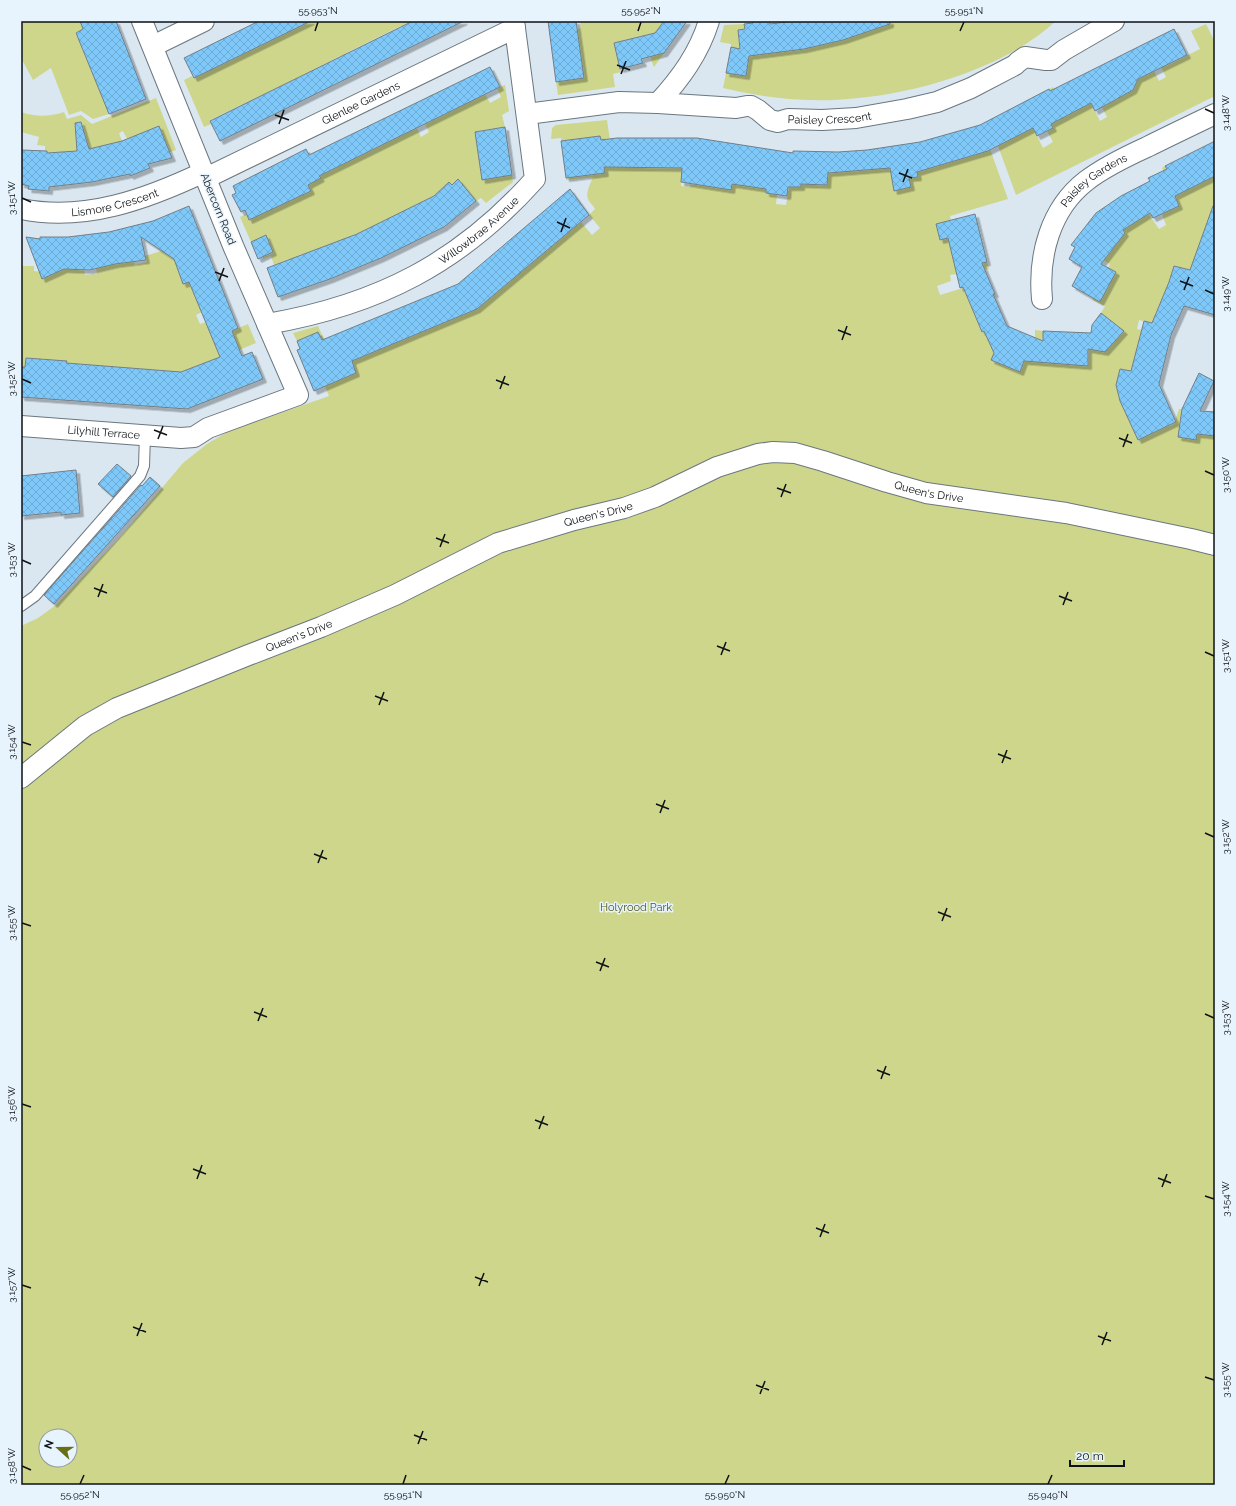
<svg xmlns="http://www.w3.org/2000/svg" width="1236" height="1506" viewBox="0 0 1236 1506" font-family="Raleway,sans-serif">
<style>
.green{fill:#ced68b;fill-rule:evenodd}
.building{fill:url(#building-cross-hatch);stroke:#727e86;filter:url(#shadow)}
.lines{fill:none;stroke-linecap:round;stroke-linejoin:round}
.service-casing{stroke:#6b777f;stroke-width:12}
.minor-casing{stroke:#6b777f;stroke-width:22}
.service{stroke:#fff;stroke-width:10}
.minor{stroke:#fff;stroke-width:20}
.ticks{fill:none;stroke:#0d1115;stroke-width:1.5}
.labels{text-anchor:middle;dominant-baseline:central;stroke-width:3;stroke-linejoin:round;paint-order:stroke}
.street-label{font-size:11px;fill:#0d1115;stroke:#e7f4fd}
.park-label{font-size:11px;fill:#51551c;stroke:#e7f4fd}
.neatline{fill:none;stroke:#0d1115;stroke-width:1.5}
.ticks-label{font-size:10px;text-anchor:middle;fill:#0d1115}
</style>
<defs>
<pattern id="building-cross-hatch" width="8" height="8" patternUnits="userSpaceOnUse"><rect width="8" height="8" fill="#7fc9fa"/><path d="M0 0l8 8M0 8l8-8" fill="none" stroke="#6dacd5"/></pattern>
<filter id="shadow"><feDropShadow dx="3.5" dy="3.5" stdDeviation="0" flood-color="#0004"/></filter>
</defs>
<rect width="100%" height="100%" fill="#dae7f0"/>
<path class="green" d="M 21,21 L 80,21 L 83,29 L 75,33 L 78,39 L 86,36 L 82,48 L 86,59 L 94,56 L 97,65 L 90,68 L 92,74 L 100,71 L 109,114 L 93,119 L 81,111 L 69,115 L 51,68 L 33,80 L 21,58 Z
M 257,21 L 260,21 L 270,41 L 311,21 L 413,21 L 409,23 L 418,43 L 412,47 L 401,26 L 346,53 L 356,74 L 351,77 L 340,56 L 285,84 L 295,104 L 289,107 L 279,87 L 210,120 L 211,124 L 204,127 L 184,80 L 192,76 L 194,78 L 263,45 Z
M 580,21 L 664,21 L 649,42 L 664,53 L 654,67 L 642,36 L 614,43 L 621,72 L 613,74 L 615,87 L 558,95 L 556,82 L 584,78 L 577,29 L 581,28 Z
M 892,21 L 1056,21 C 1002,71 907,97 834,100 C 804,101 771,98 741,92 C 735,91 729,89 723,88 L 726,73 L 746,76 L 750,51 L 731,47 L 731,44 L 720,42 L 724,25 L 744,24 L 745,29 L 738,30 L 739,43 L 770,24 L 780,23 L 784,52 L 806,49 L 803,23 L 819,46 L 842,40 Z
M 1206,24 L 1215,42 L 1215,96 L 1016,195 L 998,146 L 1024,133 L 1030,122 L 1043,148 L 1053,142 L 1047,131 L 1045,114 L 1058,107 L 1049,89 L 1053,87 L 1055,92 L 1058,90 L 1070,114 L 1091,103 L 1100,121 L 1107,117 L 1086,76 L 1116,99 L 1133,90 L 1118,60 L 1133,81 L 1154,71 L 1159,81 L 1166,77 L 1149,44 L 1154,42 L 1166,66 L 1200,49 L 1191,31 Z
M 505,85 L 509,111 L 502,115 L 505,127 L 475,132 L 482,179 L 512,175 L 513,182 L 486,203 L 481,198 L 476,201 L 458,179 L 452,185 L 449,182 L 430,201 L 358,237 L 357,233 L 351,236 L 352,239 L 300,255 L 301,258 L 289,262 L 289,259 L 274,265 L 271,256 L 263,259 L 263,257 L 273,253 L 266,235 L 251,242 L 240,217 L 259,209 L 262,214 L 274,208 L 271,202 L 296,191 L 299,197 L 310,191 L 308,185 L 321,178 L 309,155 L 313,153 L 324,174 L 380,146 L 370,125 L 373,124 L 384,144 L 417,128 L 421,137 L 429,132 L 425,124 L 439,117 L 428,96 L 433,94 L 444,115 L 485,94 L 490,103 L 501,97 L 497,88 Z
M 156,98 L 176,150 L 170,152 L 159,126 L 127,139 L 123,131 L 119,133 L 122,141 L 89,149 L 77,149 L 77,151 L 47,153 L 47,151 L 45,151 L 45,146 L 37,145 L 39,137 L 21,132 L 21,112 C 36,117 48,117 64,112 L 67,119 L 81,115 L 92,124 Z
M 607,120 L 612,154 L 627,151 L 627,167 L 658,168 L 659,147 L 682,168 L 681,186 L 690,187 L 690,184 L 697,185 L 700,167 L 731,190 L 732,184 L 767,183 L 766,193 L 777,195 L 776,204 L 786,205 L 789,187 L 801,178 L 818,185 L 827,185 L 828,163 L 844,172 L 868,170 L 867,150 L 878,148 L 881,168 L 906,165 L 913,178 L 918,177 L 917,172 L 981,153 L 973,127 L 981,124 L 1008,199 L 950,216 L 951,220 L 936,224 L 940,239 L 955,236 L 959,252 L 952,254 L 954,264 L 962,262 L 963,268 L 987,262 L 989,269 L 950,275 L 951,281 L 937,286 L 940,295 L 963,288 L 970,304 L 995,293 L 996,297 L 995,297 L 997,303 L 974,314 L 982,331 L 984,331 L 999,333 L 989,343 L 996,347 L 991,360 L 1020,372 L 1032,342 L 1035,343 L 1035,330 L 1043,331 L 1042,362 L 1065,363 L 1067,332 L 1076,332 L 1074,365 L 1088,366 L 1089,349 L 1105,352 L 1123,330 L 1101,313 L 1105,306 L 1092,300 L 1096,291 L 1116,272 L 1108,268 L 1110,264 L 1103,260 L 1119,240 L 1092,218 L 1095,214 L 1120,237 L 1125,233 L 1123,230 L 1148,213 L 1159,229 L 1166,225 L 1161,211 L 1173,209 L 1179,206 L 1162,168 L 1165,166 L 1179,193 L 1215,171 L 1215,224 L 1193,271 L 1174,266 L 1169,285 L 1155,315 L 1167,320 L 1164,327 L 1139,320 L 1137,329 L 1142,330 L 1134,361 L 1138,373 L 1121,369 L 1116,385 L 1120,401 L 1125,413 L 1160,430 L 1174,424 L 1179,409 L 1182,409 L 1178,437 L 1196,439 L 1201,412 L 1206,435 L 1215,436 L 1215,1485 L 21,1485 L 21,626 L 38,618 L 56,605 L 122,535 L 183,463 L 207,444 L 227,432 L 329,396 L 324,384 L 313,388 L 309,380 L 331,362 L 318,332 L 297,341 L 293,333 L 318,326 L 324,339 L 328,338 L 344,378 L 356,373 L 352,361 L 468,313 L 457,285 L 462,281 L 482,305 L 581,222 L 592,235 L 600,228 L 589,215 L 595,209 C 593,205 591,204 589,201 C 584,194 591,183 593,177 L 566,180 L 566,178 L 605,173 L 600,137 L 561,141 L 561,138 L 551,139 L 552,128 L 556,125 ZM 46,1436 L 70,1436 L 70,1460 L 46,1460 Z
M 168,249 L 189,282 L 202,312 L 196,315 L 200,324 L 206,322 L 213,339 L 248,324 L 256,343 L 227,355 L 197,373 L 86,365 L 85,372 L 66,370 L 67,361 L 26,358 L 25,367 L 21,367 L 21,266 L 34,266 L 34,271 L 40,272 L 43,279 L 49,276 L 46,269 L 65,269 L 84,268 L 85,275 L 97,274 L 96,266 L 133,259 L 135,265 L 147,262 L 145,256 Z"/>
<path class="building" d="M 80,21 L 116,21 L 146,99 L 109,114 L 76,33 L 83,29 Z
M 259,21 L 311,21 L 194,78 L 184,58 Z
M 413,21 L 464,21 L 220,141 L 210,121 Z
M 548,21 L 576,21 L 584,78 L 556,82 Z
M 664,21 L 687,21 L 664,53 L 641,59 L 643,63 L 620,69 L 614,43 L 655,33 Z
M 753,21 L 769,21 L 770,24 L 794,21 L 890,21 L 890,24 L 843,40 L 804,49 L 749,56 L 746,76 L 726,73 L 731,47 L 740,49 L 738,30 L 745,29 L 744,24 L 753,23 Z
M 1174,29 L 1187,55 L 1138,79 L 1133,90 L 1095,111 L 1091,103 L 1051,124 L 1053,128 L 1037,136 L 1033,128 L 988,151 L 917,172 L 918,177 L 909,178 L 911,187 L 894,191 L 890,168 L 828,173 L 827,185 L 801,184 L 801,187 L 788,187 L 787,196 L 766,193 L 766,189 L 732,184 L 731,190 L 681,182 L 682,168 L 604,167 L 605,173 L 566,178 L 561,141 L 600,136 L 601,140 L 617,138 L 697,138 L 793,153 L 793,151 L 838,152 L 867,150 L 920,142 L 980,125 L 1049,89 L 1050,91 Z
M 490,67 L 500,87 L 319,176 L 321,178 L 308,185 L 311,191 L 249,220 L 245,210 L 241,212 L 232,195 L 236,193 L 233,186 L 306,149 L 309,155 Z
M 81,122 L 89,149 L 122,141 L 159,126 L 172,158 L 148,164 L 150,168 L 130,176 L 130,174 L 92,182 L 49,187 L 49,191 L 28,189 L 29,186 L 21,184 L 21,150 L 47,151 L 47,153 L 77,151 L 75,123 Z
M 505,127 L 512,175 L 482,180 L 475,132 Z
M 1215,141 L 1215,176 L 1175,196 L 1179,206 L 1153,218 L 1150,213 L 1123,230 L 1125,233 L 1101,264 L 1116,272 L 1100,302 L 1072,286 L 1082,267 L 1069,259 L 1075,247 L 1071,245 L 1096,213 L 1121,196 L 1150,181 L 1148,178 L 1167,169 L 1165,166 Z
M 458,179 L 476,201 L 444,227 L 381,258 L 330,279 L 278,297 L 267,268 L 357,234 L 434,196 L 449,182 L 452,185 Z
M 570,189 L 589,215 L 477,309 L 352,361 L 356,373 L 314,391 L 297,350 L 300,349 L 297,341 L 318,332 L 322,340 L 458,284 Z
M 189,206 L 238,328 L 232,331 L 242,356 L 252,352 L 263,379 L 187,409 L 21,397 L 21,367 L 25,367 L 26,358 L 67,361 L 66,363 L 181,372 L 220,357 L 189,282 L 183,284 L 174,259 L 141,237 L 146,260 L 115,264 L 90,270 L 64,269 L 42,279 L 26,237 L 40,239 L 40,237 L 68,237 L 109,232 L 153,221 Z
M 1213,206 L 1215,206 L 1215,315 L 1184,306 L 1171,335 L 1159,384 L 1176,422 L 1138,440 L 1120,401 L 1116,385 L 1120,369 L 1131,371 L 1144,321 L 1152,323 L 1169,282 L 1174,266 L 1190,270 Z
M 975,214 L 987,262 L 982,263 L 995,294 L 993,294 L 1007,326 L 1043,341 L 1043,331 L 1091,333 L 1092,325 L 1101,313 L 1124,331 L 1105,352 L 1088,349 L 1088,366 L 1024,361 L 1020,372 L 991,360 L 994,353 L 984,331 L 982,332 L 963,287 L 960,288 L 948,238 L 940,240 L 936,224 Z
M 266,235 L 273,252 L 258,259 L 251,242 Z
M 1199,373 L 1214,381 L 1200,411 L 1215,412 L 1215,436 L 1197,434 L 1196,440 L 1178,437 L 1182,409 Z
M 117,464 L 131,476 L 113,497 L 98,484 Z
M 76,470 L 80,513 L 61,515 L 61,512 L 21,516 L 21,476 Z
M 150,477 L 160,486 L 54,604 L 44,595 L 141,485 L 142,486 Z"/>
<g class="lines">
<defs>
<path id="service" d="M 21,606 L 35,596 L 140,476 L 144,466 L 145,435"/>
<g id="minor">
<path d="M 153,46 L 204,21"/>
<path d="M 658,103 C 681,78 699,53 709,21"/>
<path id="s1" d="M 527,114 L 619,102 L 658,103 L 736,108 L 747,106 L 751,106 L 758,110 L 770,120 L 778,122 L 788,119 L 822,120 L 856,118 L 907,109 L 937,102 L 971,88 L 1015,65 L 1018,62 L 1025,57 L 1046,60 L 1051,60 L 1064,50 L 1114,21"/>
<path id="s2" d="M 206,178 L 515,28"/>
<path id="s3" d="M 21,209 C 85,222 147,199 204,172"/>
<path id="s4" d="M 1042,299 C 1038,256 1050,209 1086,181 C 1104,167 1125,157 1147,147 C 1169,136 1192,125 1215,114"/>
<path id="s5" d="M 267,324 C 378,305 460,263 535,179 L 514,21"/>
<path id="s6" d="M 21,426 L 181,438 L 194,437 L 208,428 L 298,395 L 234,248 L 142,21"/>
<path id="s7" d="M 21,778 L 85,726 L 117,708 L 246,656 L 321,627 L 395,595 L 498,543 L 574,520 L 624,508 L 655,497 L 717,467 L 758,454 L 773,452 L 795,453 L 823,461 L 887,482 L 926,493 L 1066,513 L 1191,539 L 1215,545"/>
</g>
</defs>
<use href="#service" class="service-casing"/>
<use href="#minor" class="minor-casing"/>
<use href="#service" class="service"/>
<use href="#minor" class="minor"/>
</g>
<path class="ticks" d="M 315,31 L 318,22M 638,31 L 641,22M 960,31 L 964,22M 617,65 L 630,70M 621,74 L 626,61M 1205,109 L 1214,113M 275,115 L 289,120M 279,124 L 284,110M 899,173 L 912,178M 903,182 L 908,169M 22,198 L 31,202M 557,222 L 570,228M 561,232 L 566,218M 215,272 L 228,277M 219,281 L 224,268M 1180,281 L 1193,286M 1184,290 L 1189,277M 1205,290 L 1214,294M 838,330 L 851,335M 842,340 L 847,326M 22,379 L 31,383M 496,380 L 509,385M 500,389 L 505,376M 154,430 L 167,435M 1119,438 L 1132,443M 158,439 L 163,426M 1123,447 L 1128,434M 1205,471 L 1214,475M 777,488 L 791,493M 781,497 L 786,484M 436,538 L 449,543M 440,547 L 445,534M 22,560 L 31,564M 94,588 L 107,593M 1059,596 L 1072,601M 98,597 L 103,584M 1063,605 L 1068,592M 717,646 L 730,651M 1205,652 L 1214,656M 721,655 L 726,642M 375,696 L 388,701M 379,705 L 384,692M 22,742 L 31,745M 998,754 L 1011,759M 1002,763 L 1007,750M 656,804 L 669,809M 660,813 L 665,800M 1205,833 L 1214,837M 314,854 L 327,859M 318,863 L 323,850M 938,912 L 951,917M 942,921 L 947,908M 22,923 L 31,926M 596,962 L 609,967M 600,971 L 605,958M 254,1012 L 267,1017M 1205,1014 L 1214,1018M 258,1021 L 263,1008M 877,1070 L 890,1075M 881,1079 L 886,1066M 22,1104 L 31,1107M 535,1120 L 548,1125M 539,1129 L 544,1116M 193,1169 L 206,1174M 1158,1178 L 1171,1183M 197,1179 L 202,1165M 1162,1187 L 1167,1174M 1205,1196 L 1214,1199M 816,1228 L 829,1233M 820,1237 L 825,1224M 475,1277 L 488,1282M 22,1285 L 31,1288M 479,1286 L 484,1273M 133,1327 L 146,1332M 137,1336 L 142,1323M 1098,1336 L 1111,1341M 1102,1345 L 1107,1332M 1205,1377 L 1214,1380M 756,1385 L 769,1390M 760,1394 L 765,1381M 414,1435 L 427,1440M 418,1444 L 423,1431M 22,1466 L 31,1470M 80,1484 L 84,1475M 403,1484 L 406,1475M 725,1484 L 729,1475M 1048,1484 L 1052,1475"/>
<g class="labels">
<g class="street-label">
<text stroke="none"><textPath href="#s2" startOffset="172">Glenlee Gardens</textPath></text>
<text stroke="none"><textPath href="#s1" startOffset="309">Paisley Crescent</textPath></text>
<text stroke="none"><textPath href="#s4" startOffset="138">Paisley Gardens</textPath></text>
<text stroke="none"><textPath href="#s3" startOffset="95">Lismore Crescent</textPath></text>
<text transform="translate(218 209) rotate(68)">Abercorn Road</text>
<text stroke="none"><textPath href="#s5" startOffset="235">Willowbrae Avenue</textPath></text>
<text stroke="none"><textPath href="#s6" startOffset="83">Lilyhill Terrace</textPath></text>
<text stroke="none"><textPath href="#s7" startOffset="987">Queen's Drive</textPath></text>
<text stroke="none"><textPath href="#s7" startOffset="639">Queen's Drive</textPath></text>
<text stroke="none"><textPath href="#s7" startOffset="315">Queen's Drive</textPath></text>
</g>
<g class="park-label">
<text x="636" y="907">Holyrood Park</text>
</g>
</g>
<rect width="1236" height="1506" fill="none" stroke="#e7f4fd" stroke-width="44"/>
<g transform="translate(58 1448) rotate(291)"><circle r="19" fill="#e7f4fd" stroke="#9099a0"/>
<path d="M0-3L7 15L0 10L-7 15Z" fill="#686e13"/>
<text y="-6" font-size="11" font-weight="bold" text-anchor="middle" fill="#0d1115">N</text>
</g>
<path d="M1070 1460v6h54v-6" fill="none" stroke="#0d1115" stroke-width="2"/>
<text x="1076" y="1460" font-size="12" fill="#0d1115" stroke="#e7f4fd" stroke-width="3" paint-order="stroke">20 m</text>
<rect x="22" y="22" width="1192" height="1462" class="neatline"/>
<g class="ticks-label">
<text x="318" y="14">55.953°N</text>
<text x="641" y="14">55.952°N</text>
<text x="964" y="14">55.951°N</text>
<text transform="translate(1225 113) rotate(-90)" y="4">3.148°W</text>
<text transform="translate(11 198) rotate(-90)" y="4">3.151°W</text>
<text transform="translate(1225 294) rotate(-90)" y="4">3.149°W</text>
<text transform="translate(11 379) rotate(-90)" y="4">3.152°W</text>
<text transform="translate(1225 475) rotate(-90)" y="4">3.150°W</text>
<text transform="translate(11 560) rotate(-90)" y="4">3.153°W</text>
<text transform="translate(1225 656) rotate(-90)" y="4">3.151°W</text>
<text transform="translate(11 742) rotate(-90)" y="4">3.154°W</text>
<text transform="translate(1225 837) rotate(-90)" y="4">3.152°W</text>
<text transform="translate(11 923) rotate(-90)" y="4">3.155°W</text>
<text transform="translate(1225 1018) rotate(-90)" y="4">3.153°W</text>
<text transform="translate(11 1104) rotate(-90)" y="4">3.156°W</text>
<text transform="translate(1225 1199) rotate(-90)" y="4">3.154°W</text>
<text transform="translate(11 1285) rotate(-90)" y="4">3.157°W</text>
<text transform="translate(1225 1380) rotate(-90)" y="4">3.155°W</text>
<text transform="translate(11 1466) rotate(-90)" y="4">3.158°W</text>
<text x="80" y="1498">55.952°N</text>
<text x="403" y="1498">55.951°N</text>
<text x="725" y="1498">55.950°N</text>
<text x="1048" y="1498">55.949°N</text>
</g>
</svg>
